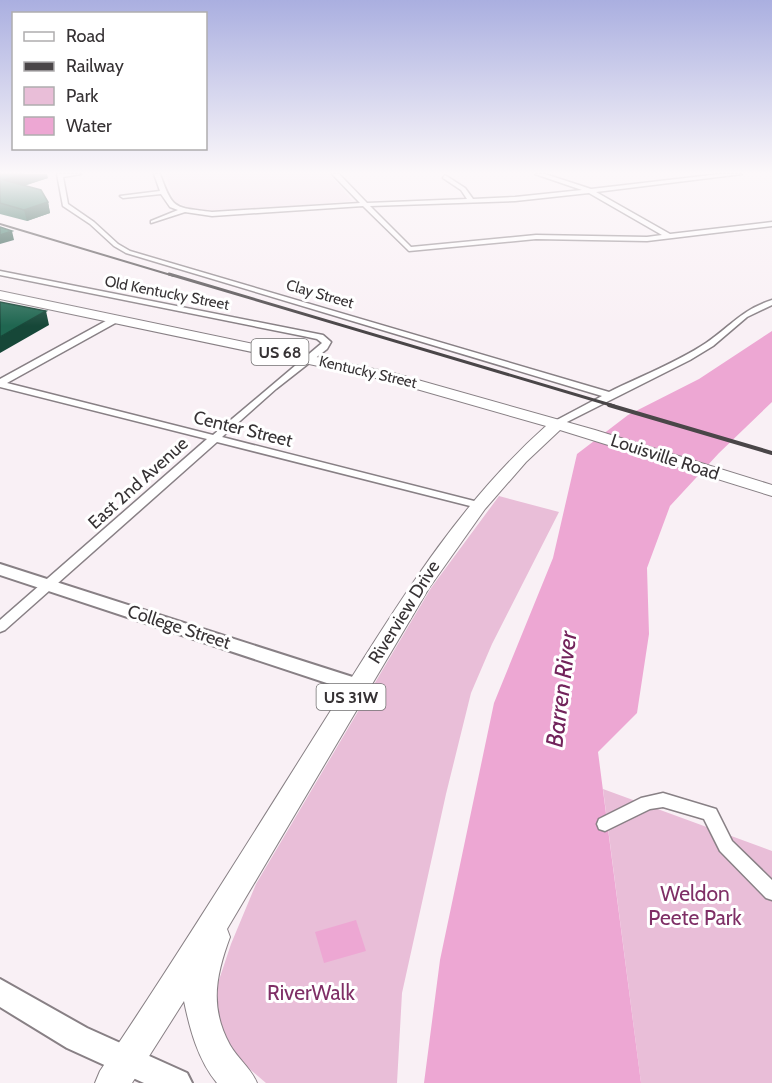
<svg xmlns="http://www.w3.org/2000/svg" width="772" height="1083" viewBox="0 0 772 1083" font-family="Cabin,sans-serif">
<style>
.built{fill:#f2e1eb}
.green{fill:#e9bed8}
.water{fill:#eda7d3}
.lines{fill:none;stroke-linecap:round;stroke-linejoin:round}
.street-casing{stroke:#888085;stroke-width:3}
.secondary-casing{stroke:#888085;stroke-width:4}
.primary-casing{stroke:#888085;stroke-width:2}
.street{fill:#fff;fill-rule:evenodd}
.secondary{fill:#fff;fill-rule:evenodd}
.primary{fill:#fff;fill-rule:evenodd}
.rail-far2{stroke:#4a4648;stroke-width:2}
.rail-far1{stroke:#4a4648;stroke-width:3}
.rail{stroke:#4a4648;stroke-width:4}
.wall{fill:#1b5845}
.shaded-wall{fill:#164738}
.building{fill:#1f6650;stroke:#164738;stroke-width:1.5}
.labels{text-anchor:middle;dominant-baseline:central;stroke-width:6;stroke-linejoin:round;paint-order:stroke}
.far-street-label{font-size:15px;fill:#363234;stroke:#fff}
.shield{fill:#fff;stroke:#727071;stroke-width:1.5}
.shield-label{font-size:16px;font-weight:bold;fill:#363234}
.street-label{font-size:18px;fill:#363234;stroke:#fff}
.near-park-label{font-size:21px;fill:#7f2f66;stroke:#fff}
.near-water-label{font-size:24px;font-style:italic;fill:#72235b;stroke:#fff}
</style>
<rect width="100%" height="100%" fill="#f9f0f5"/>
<path class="built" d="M 165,174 L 329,174 L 353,201 L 220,212 L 193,210 L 174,201 Z"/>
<path class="green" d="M 499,496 L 559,512 L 492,644 L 471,693 L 446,794 L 402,993 L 397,1083 L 266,1083 L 230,1052 L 211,1004 L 231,944 L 256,884 L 431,588 Z
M 603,789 L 772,851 L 772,1083 L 641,1083 Z"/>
<path class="water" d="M 772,331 L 772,402 L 719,453 L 670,506 L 647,568 L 649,634 L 637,713 L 598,752 L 641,1083 L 424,1083 L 440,960 L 494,703 L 553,558 L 577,454 L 628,415 L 699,379 Z
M 356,920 L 366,951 L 324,963 L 315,932 Z"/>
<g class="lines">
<defs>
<path id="street" d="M 57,174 L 81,174 L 63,177 L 68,204 L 94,222 L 118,244 L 130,251 L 609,392 C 641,376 676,363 706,343 C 731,326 741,310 772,300 L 772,305 L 747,317 L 713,346 L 690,360 L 557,427 L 553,426 L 553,422 L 602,396 L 126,253 L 114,246 L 90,224 L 63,206 Z
M 154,174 L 160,174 C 173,211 175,207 212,212 L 360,203 L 332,174 L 339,174 L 367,203 L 467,199 L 461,190 L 443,178 L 445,175 L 465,188 L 473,199 L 515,197 L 582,190 L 535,174 L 545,174 L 591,189 L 720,174 L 742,174 L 596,192 L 670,234 L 772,222 L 772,226 L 647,241 L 536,239 L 409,251 L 363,206 L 212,216 L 185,212 L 151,223 L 151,221 L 178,210 L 170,207 L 161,194 L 123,198 L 120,196 L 160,191 ZM 589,193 L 662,235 L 647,237 L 536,235 L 411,247 L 370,206 L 515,201 Z
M 0,271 L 323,335 L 331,342 L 327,349 L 276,389 L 222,437 L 482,503 L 484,505 L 478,508 L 217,442 L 5,630 L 0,632 L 0,620 L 207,439 L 0,387 L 0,379 L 113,317 L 119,317 L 119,321 L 7,383 L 213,435 L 322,343 L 317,339 L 303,336 L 0,275 Z
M 663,793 L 716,809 L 732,841 L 772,880 L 772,900 L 766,898 L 720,851 L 704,819 L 663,807 L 650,809 L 605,831 L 599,829 L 597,824 L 599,819 L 641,798 Z"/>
<path id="secondary" d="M 0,564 L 365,681 L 368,686 L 365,691 L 358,693 L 351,691 L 0,575 Z
M 0,979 L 87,1028 L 187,1073 L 192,1083 L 144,1083 L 67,1048 L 0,1007 Z"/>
<path id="primary" d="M 0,291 L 393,373 L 595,430 L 772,485 L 772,496 L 560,430 L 526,462 L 485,509 L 429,588 L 227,929 L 230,937 C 216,975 209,1007 230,1045 C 238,1059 251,1068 257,1083 L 217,1083 C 198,1060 190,1030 184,1001 L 132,1083 L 95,1083 L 100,1071 C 179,954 253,834 328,715 C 394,611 453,509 546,426 L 385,380 L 0,299 Z"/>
</defs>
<use href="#street" class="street-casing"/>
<use href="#secondary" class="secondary-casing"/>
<use href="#primary" class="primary-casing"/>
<use href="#street" class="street"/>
<use href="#secondary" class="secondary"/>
<use href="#primary" class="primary"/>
<path class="rail-far2" d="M 0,224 L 174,276"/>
<path class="rail-far1" d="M 169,274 L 614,406"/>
<path class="rail" d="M 609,405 L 772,453"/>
</g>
<path class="wall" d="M 0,174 L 48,178 L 24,186 L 48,202 L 50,213 L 27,221 L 0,214 Z"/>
<path class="shaded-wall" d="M 24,174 L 47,174 L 48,178 L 6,191 L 4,180 Z
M 48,202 L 50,213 L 27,221 L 24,210 Z
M 12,231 L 14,240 L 0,244 L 0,235 Z
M 46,311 L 49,325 L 0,353 L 0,337 Z"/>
<path class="building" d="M 0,174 L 24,174 L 4,180 L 41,190 L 48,202 L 24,210 L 0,203 Z
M 0,227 L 12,231 L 0,235 Z
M 0,302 L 46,311 L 0,337 Z"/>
<linearGradient id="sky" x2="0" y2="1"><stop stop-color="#aaafe0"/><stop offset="0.53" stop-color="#fcf8fa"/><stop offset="1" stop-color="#fcf8fa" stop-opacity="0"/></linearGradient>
<rect width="772" height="326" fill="url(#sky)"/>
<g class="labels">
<g class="far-street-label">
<text transform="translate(167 293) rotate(11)">Old Kentucky Street</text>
<text transform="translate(320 294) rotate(16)">Clay Street</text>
<text transform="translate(368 372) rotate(13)">Kentucky Street</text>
</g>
<g class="shield">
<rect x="251.5" y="339" width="57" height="26" rx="4.5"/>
<rect x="316.5" y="684" width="69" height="26" rx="4.5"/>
</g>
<g class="shield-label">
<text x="280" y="352">US 68</text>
<text x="351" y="697">US 31W</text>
</g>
<g class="street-label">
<text transform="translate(243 429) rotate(14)">Center Street</text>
<text transform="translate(665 457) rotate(18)">Louisville Road</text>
<text transform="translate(138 483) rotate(-42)">East 2nd Avenue</text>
<text transform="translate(404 612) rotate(-58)">Riverview Drive</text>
<text transform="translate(179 627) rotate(18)">College Street</text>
</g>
<g class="near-park-label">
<text x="695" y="893">Weldon<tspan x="695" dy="24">Peete Park</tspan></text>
<text x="311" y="992">RiverWalk</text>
</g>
<g class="near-water-label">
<text transform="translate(561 689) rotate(-83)">Barren River</text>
</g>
</g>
<rect x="12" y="12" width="195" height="138" fill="#ffffff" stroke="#afadae" stroke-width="1.5"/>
<rect x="24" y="32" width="30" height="9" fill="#ffffff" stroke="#afadae" stroke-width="1.5"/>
<text x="66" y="42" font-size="18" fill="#363234">Road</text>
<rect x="24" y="62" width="30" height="9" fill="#4a4648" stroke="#afadae" stroke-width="1.5"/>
<text x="66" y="72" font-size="18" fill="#363234">Railway</text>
<rect x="24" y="87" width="30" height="18" fill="#e9bed8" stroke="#afadae" stroke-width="1.5"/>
<text x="66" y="102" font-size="18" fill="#363234">Park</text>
<rect x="24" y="117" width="30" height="18" fill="#eda7d3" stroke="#afadae" stroke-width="1.5"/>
<text x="66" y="132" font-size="18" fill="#363234">Water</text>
</svg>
